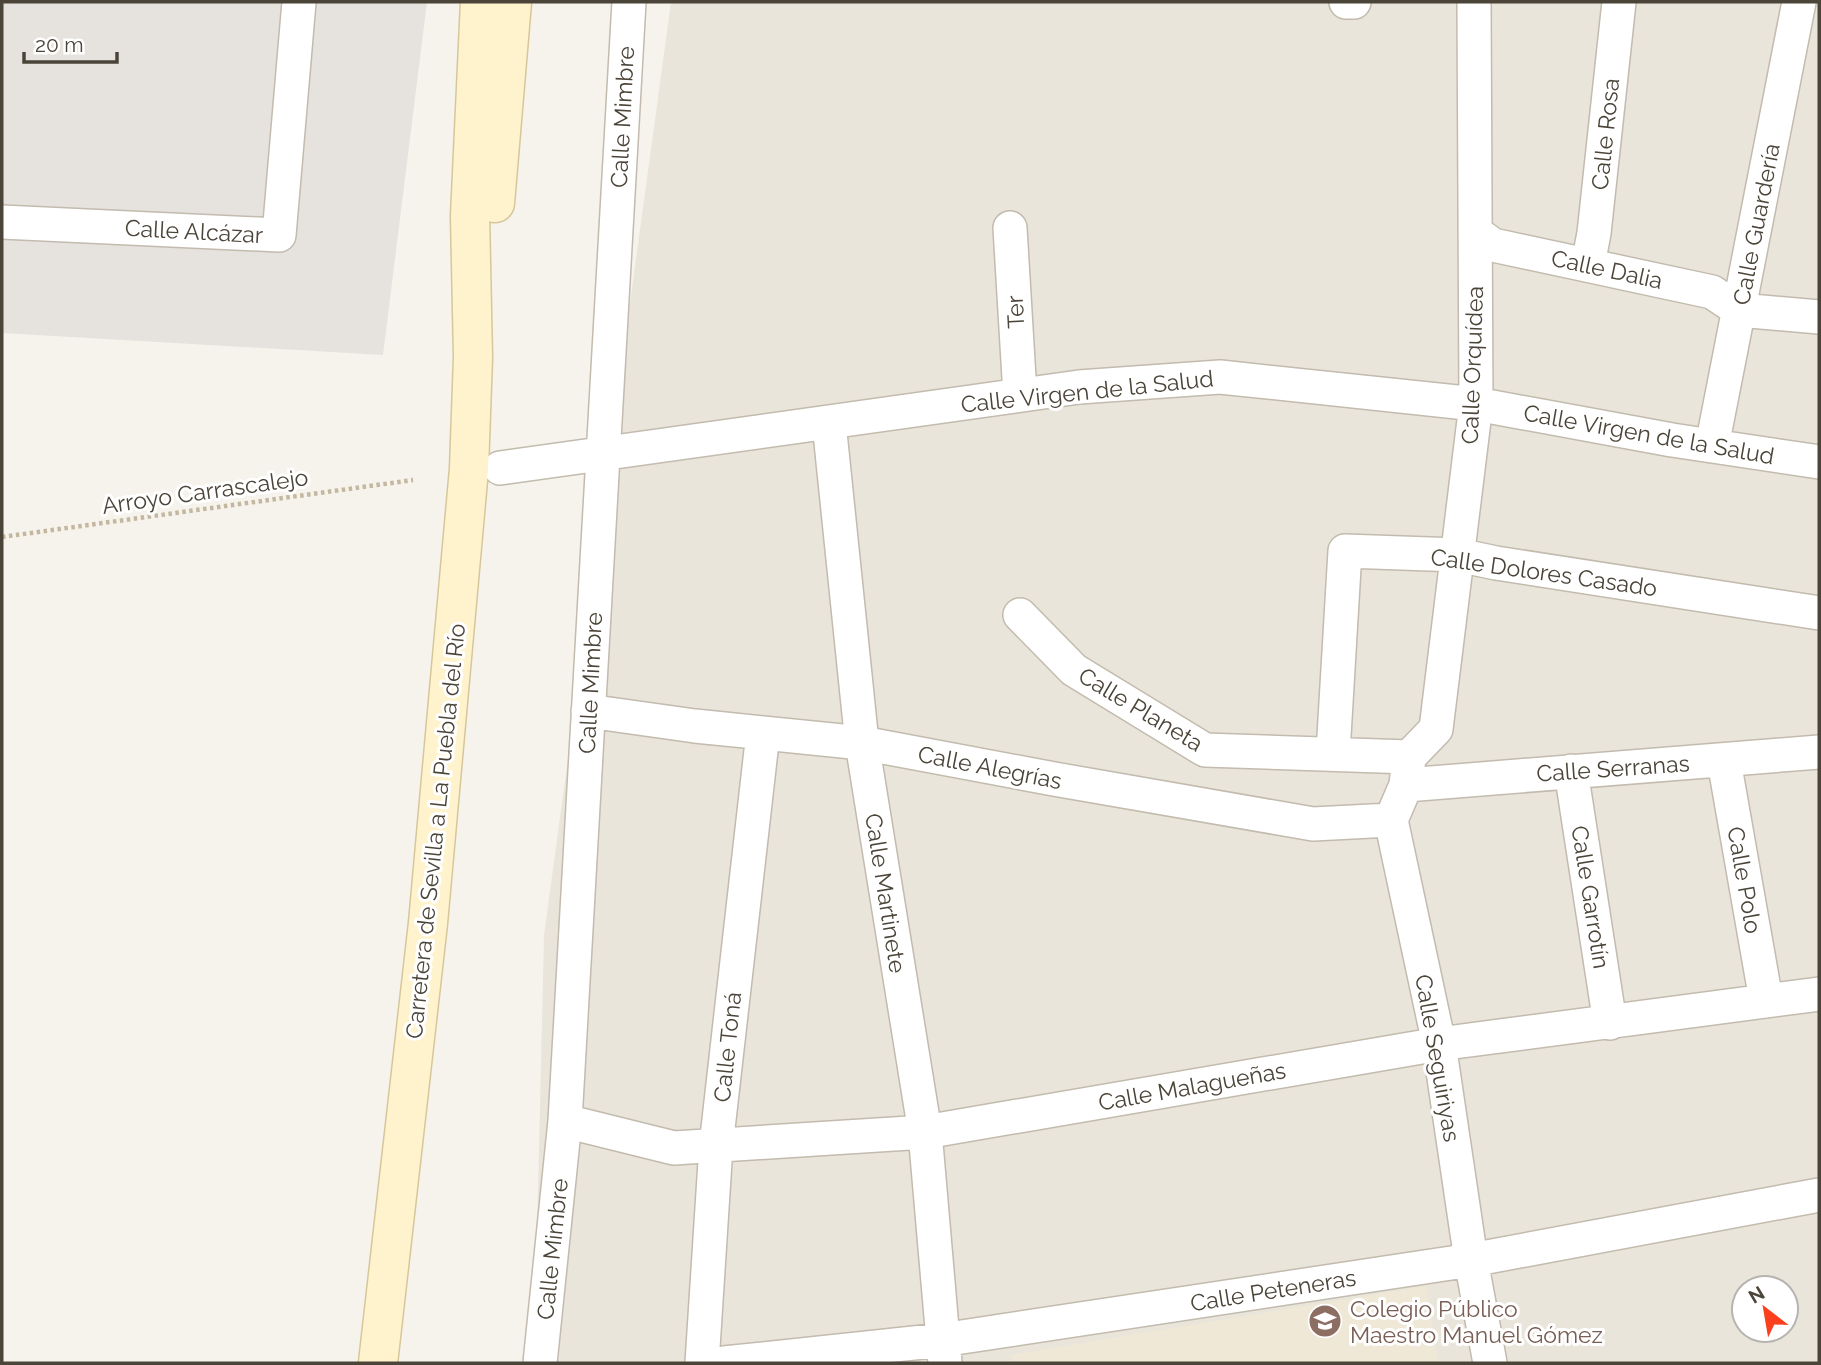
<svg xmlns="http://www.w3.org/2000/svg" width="1821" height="1365" viewBox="0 0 1821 1365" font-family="Raleway,sans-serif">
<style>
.residential{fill:#eae5da;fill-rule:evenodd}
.industrial{fill:#e6e2dd}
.education{fill:#efe8d6}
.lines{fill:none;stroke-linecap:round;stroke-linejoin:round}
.minor-casing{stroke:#c2bbae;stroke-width:36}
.secondary-casing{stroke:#d6c79b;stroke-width:41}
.path{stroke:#c4b79f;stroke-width:4.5;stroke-dasharray:3.5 3.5;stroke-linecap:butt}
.minor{stroke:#fff;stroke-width:33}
.secondary{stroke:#fff3cd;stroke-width:38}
.labels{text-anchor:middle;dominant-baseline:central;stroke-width:6;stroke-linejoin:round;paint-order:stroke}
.street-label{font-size:23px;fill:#4b4439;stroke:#fff}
.education-label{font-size:23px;fill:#785e54;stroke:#fff;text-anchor:start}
</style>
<rect width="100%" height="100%" fill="#f6f3ec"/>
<path class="residential" d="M 671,2 L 1819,2 L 1819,1363 L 534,1363 L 544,935 ZM 1744,1288 L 1786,1288 L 1786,1330 L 1744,1330 Z"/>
<path class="industrial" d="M 2,2 L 427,2 L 383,355 L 2,333 Z"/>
<path class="education" d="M 1426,1286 L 1438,1363 L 1013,1363 L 1011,1355 Z"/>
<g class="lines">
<defs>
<path id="minor" d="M 1346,2 L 1354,2
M 2,222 L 279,235 L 299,2
M 1010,228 L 1020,395
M 1475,232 L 1493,245 L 1712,292 L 1739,310 L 1819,317
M 1588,265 L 1594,233 L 1619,2
M 829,423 L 862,743 L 925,1132 L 945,1363
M 1712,446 L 1799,2
M 500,468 L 1079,387 L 1220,377 L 1476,404 L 1672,440 L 1819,462
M 1020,615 L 1074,670 L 1205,750 L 1409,757
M 588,711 L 695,726 L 862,743 L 1054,779 L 1313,824 L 1391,820
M 1333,753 L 1345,551 L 1458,555 L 1496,563 L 1819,613
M 1409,757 L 1436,729 L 1476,404 L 1474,2
M 1409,757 L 1406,785 L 1391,820 L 1439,1044 L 1471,1260 L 1490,1363
M 1724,761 L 1766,1000
M 1571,771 L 1610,1023
M 1406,785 L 1819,752
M 565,1121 L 674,1148 L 925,1132 L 1439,1044 L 1819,994
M 540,1363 L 565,1121 L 629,2
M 702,1363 L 716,1146 L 763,733
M 724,1363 L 942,1340 L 1471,1260 L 1819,1195"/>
<path id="secondary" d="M 495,203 L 512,2
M 378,1363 L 428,923 L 469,469 L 473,357 L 470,216 L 480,2"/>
</defs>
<use href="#minor" class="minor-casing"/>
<use href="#secondary" class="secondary-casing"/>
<path class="path" d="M 2,537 L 413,480"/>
<use href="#minor" class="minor"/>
<use href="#secondary" class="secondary"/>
</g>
<defs>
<symbol id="school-disc" viewBox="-11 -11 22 22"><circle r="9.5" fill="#8d6e63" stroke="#fff"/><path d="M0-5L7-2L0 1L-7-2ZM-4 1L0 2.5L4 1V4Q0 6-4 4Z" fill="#fff"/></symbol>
</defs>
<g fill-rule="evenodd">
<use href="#school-disc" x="1306" y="1302" width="38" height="38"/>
</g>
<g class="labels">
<g class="street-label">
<text transform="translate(622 117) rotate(-87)">Calle Mimbre</text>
<text transform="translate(1605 134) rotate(-84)">Calle Rosa</text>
<text transform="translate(1756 224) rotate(-79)">Calle Guardería</text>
<text transform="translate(194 231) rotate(3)">Calle Alcázar</text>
<text transform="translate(1607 269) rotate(12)">Calle Dalia</text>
<text transform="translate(1015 312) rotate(-93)">Ter</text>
<text transform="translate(1472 365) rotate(-88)">Calle Orquídea</text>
<text transform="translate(1087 391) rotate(-6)">Calle Virgen de la Salud</text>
<text transform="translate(1649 434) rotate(10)">Calle Virgen de la Salud</text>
<text transform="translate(205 491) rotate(-8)">Arroyo Carrascalejo</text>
<text transform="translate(1544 572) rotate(8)">Calle Dolores Casado</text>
<text transform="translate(590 683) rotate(-87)">Calle Mimbre</text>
<text transform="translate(1141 709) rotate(31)">Calle Planeta</text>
<text transform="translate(990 767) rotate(11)">Calle Alegrías</text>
<text transform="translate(1613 768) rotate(-4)">Calle Serranas</text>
<text transform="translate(435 831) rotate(-84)">Carretera de Sevilla a La Puebla del Río</text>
<text transform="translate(1745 880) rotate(80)">Calle Polo</text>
<text transform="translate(886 893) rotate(81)">Calle Martinete</text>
<text transform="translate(1591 897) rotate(81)">Calle Garrotín</text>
<text transform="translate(727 1047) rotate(-84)">Calle Toná</text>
<text transform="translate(1438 1058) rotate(80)">Calle Seguiriyas</text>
<text transform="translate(1192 1086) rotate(-10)">Calle Malagueñas</text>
<text transform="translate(552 1249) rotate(-84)">Calle Mimbre</text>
<text transform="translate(1273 1290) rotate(-9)">Calle Peteneras</text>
</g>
<g class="education-label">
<text x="1350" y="1308">Colegio Público<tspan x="1350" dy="26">Maestro Manuel Gómez</tspan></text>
</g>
</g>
<rect width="1821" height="1365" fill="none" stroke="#4b4439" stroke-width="7"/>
<g transform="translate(1765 1309) rotate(329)"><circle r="33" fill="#ffffff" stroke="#b7b4b0" stroke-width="2"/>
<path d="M0-5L12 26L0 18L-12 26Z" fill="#fc3f1d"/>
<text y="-10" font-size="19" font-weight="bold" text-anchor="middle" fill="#4b4439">N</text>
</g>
<path d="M24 52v10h93v-10" fill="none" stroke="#4b4439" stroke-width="3.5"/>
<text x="35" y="52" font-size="21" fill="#4b4439" stroke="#ffffff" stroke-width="5" paint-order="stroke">20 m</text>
</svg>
